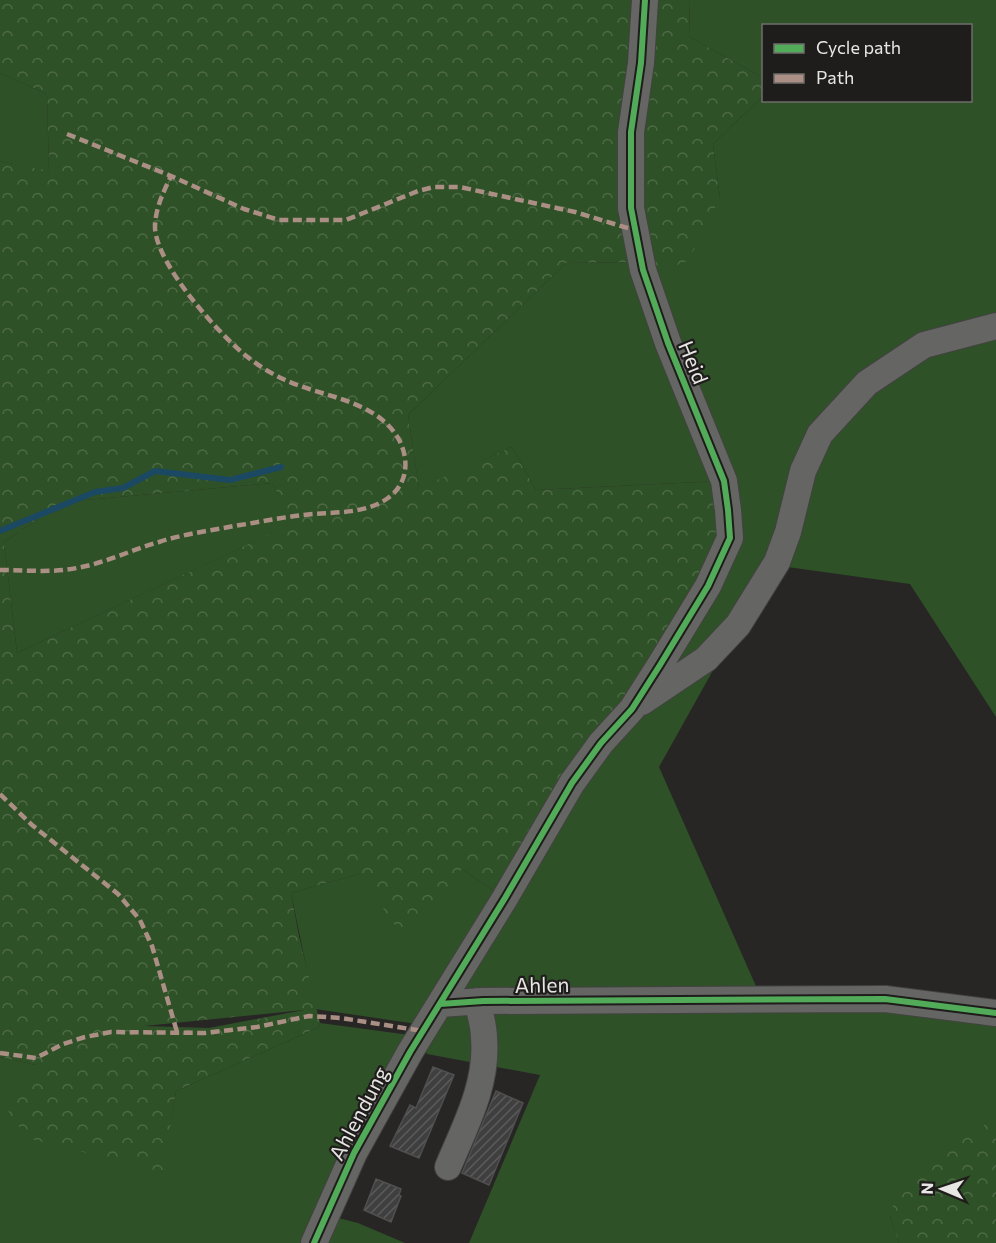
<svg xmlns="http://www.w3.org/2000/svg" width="996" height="1243" viewBox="0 0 996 1243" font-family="Commissioner,sans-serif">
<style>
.grass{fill:#2f5127}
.forest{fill:url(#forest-crowns);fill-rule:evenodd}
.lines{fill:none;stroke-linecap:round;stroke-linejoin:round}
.stream{stroke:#1b4964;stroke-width:6}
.building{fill:url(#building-hatch);stroke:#504f4f;stroke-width:1.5}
.minor-casing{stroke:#434241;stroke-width:28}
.minor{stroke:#656564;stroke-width:26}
.quiet{stroke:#ac8f84;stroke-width:4.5;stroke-dasharray:9 4.5;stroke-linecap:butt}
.cycleway-casing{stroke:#1f1d1b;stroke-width:10}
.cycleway{stroke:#51ab58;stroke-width:6}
.labels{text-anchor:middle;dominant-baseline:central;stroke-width:4.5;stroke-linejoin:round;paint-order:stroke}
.street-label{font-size:21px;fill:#e7e6e4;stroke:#1f1d1b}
</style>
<defs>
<pattern id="forest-crowns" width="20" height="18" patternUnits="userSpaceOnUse" patternTransform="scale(1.5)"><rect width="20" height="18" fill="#2f5127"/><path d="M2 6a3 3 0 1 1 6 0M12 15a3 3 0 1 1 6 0" fill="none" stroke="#4d6a46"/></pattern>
<pattern id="building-hatch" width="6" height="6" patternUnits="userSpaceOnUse" patternTransform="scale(1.5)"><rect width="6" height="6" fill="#403f3f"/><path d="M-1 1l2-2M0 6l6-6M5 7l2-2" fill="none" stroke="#5c5b5b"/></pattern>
</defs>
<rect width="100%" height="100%" fill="#272625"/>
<path class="grass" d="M 689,0 L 996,0 L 996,316 L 862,378 L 750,599 L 679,671 L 668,665 L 735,537 L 653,274 L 720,198 L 713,144 L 763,96 L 764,100 L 970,100 L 970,26 L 764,26 L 763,78 L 690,37 Z
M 0,73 L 47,94 L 49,172 L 0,161 Z
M 634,262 L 719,481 L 536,490 L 512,447 L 419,489 L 408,415 L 566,263 Z
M 996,328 L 996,717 L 910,584 L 780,566 L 822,438 L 927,346 Z
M 272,483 L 296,522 L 17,653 L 4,542 L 63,502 Z
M 726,647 L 659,767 L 759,993 L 468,993 L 463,987 L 578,789 L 630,722 Z
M 462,869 L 500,895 L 417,1024 L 315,1009 L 291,893 L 359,874 Z
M 883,1004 L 996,1018 L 996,1122 L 989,1123 L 890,1216 L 899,1243 L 469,1243 L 540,1075 L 427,1054 L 421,1046 L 449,1013 Z
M 320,1023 L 410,1035 L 307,1243 L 0,1243 L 0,1057 L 36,1065 L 162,1172 L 176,1091 L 319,1027 Z
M 334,1217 L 358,1223 L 405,1243 L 324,1243 Z"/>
<path class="forest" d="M 0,0 L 639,0 L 634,262 L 566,263 L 408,415 L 419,488 L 512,447 L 536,490 L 720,481 L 724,537 L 703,583 L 500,895 L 462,869 L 405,940 L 359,874 L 291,893 L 299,936 L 320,1023 L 319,1027 L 176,1091 L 163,1172 L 31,1139 L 10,1117 L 8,1109 L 36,1065 L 0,1057 L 0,161 L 49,171 L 47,94 L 0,73 ZM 272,483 L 295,522 L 17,653 L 4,542 L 63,502 ZM 304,1010 L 209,1028 L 143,1026 L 144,1026 Z
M 652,0 L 689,0 L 690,37 L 763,78 L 763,96 L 713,144 L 720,198 L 688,261 L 653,274 L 641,237 L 638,133 Z
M 989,1122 L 996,1122 L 996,1243 L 899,1243 L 890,1216 L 900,1182 Z"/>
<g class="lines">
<path class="stream" d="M 0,531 L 95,492 L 123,488 L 155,471 L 230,480 L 281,467"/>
</g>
<path class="building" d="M 433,1067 L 454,1075 L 419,1158 L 390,1146 L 410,1105 L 416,1108 Z
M 496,1091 L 523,1103 L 489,1185 L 462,1173 Z
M 376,1179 L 401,1189 L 399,1195 L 401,1196 L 391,1222 L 364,1210 Z"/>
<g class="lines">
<defs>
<path id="minor" d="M 642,702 L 706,659 L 738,625 L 777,562 L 788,532 L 803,471 L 820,434 L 867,383 L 924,345 L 996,326
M 440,1004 L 483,1001 L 885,999 L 996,1013
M 448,1167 C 465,1126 488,1084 484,1038 C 484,1026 480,1013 477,1001
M 314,1243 L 354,1153 L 410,1052 L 505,898 L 572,783 L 601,743 L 632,709 L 660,665 L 708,586 L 730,538 L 728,510 L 724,481 L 668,343 L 643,270 L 631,208 L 631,132 L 641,63 L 645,0"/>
</defs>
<use href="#minor" class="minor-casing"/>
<use href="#minor" class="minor"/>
<path class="quiet" d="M 67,134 L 171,176
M 0,570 C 25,570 52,573 77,568 C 105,563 131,550 159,542 C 183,534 209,531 234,526 C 261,522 287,516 314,514 C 340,512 367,513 388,498 C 408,484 410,459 398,438 C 375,399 320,397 283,379 C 270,373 256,364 245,355 C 217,332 157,265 155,228 C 155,209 163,193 171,176 L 244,209 L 279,220 L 346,220 L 418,191 L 434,187 L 460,187 L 575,212 L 634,230
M 0,794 L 32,825 L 118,894 L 140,920 L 152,946 L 177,1032
M 0,1053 L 36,1058 L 63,1044 L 85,1037 L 111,1032 L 205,1033 L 257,1027 L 309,1016 L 341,1018 L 423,1031"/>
<defs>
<path id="cycleway" d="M 440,1004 L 483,1001 L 885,999 L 996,1013
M 314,1243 L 354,1153 L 410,1052 L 505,898 L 572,783 L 601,743 L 632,709 L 660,665 L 708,586 L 730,538 L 728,510 L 724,481 L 668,343 L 643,270 L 631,208 L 631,132 L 641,63 L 645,0"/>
</defs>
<use href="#cycleway" class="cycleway-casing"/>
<use href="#cycleway" class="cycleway"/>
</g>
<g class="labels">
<g class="street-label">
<text transform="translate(694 362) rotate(68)">Heid</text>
<text transform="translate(542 984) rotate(-1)">Ahlen</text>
<text transform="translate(358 1113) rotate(-62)">Ahlendung</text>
</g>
</g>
<rect x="762" y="24" width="210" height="78" fill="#1f1d1b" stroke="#6f6d6b" stroke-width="1.5"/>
<rect x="774" y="44" width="30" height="9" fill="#51ab58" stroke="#6f6d6b" stroke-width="1.5"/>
<text x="816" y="54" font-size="18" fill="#e7e6e4">Cycle path</text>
<rect x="774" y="74" width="30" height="9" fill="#ac8f84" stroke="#6f6d6b" stroke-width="1.5"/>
<text x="816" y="84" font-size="18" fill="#e7e6e4">Path</text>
<g transform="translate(942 1189) rotate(272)" stroke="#1f1d1b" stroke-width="4.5" paint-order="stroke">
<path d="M0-4.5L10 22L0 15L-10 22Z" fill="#e7e6e4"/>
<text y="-9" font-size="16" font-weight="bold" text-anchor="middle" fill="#e7e6e4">N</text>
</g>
</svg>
